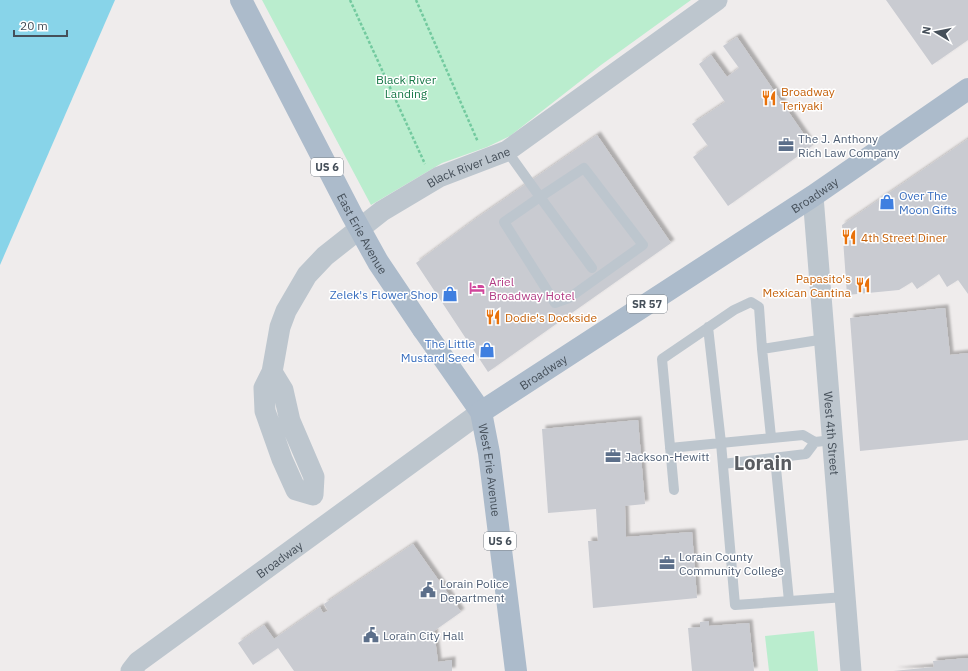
<svg xmlns="http://www.w3.org/2000/svg" width="968" height="671" viewBox="0 0 968 671" font-family="'IBM Plex Sans',sans-serif">
<style>
.green{fill:#baedce}
.water{fill:#88d4e9}
.building{fill:#c9cbd1;filter:url(#shadow)}
.lines{fill:none;stroke-linecap:round;stroke-linejoin:round}
.path{stroke:#73ca9f;stroke-width:2.5;stroke-dasharray:3 2;stroke-linecap:butt}
.lane{stroke:#bdc6ce;stroke-width:10}
.street{stroke:#bdc6ce;stroke-width:21}
.primary{stroke:#acbbcb;stroke-width:22}
.primary-bridge{stroke:#acbbcb;stroke-width:22}
.labels{text-anchor:middle;dominant-baseline:central;stroke-width:3;stroke-linejoin:round;paint-order:stroke}
.shield{fill:#fff;stroke:#7d848b;stroke-width:1}
.shield-label{font-size:11px;font-weight:bold;fill:#454f59}
.park-label{font-size:12px;fill:#187848;stroke:#fff}
.food-label{font-size:12px;fill:#c56008;stroke:#fff;text-anchor:start}
.service-label{font-size:12px;fill:#4e5e75;stroke:#fff;text-anchor:start}
.street-label{font-size:12px;fill:#454f59;stroke:#fff}
.shop-label{font-size:12px;fill:#366cbe;stroke:#fff;text-anchor:end}
.hotel-label{font-size:12px;fill:#b23c85;stroke:#fff;text-anchor:start}
.town-label{font-size:20px;font-weight:bold;fill:#595c61;stroke:#fff}
</style>
<defs>
<filter id="shadow"><feDropShadow dx="3.5" dy="-3.5" stdDeviation="1" flood-color="#0004"/></filter>
</defs>
<rect width="100%" height="100%" fill="#efecec"/>
<path class="green" d="M 262,0 L 691,0 L 601,65 L 510,136 L 487,147 L 442,163 L 371,205 Z
M 814,631 L 818,671 L 769,671 L 765,636 Z"/>
<path class="water" d="M 0,0 L 115,0 L 0,265 Z"/>
<path class="building" d="M 886,0 L 968,0 L 968,40 L 932,65 Z
M 737,37 L 812,146 L 728,206 L 693,157 L 708,146 L 692,124 L 725,102 L 699,64 L 711,55 L 727,77 L 739,68 L 723,46 Z
M 597,135 L 671,243 L 488,372 L 416,263 L 474,220 Z
M 968,139 L 968,294 L 958,280 L 947,287 L 939,274 L 917,289 L 912,282 L 899,290 L 847,295 L 842,225 Z
M 945,308 L 950,355 L 968,353 L 968,440 L 860,451 L 850,318 Z
M 638,420 L 645,504 L 625,506 L 626,537 L 692,532 L 697,598 L 593,608 L 588,541 L 598,541 L 596,509 L 548,513 L 542,429 Z
M 413,544 L 461,612 L 434,631 L 438,662 L 452,660 L 452,671 L 294,671 L 278,648 L 253,665 L 238,643 L 264,625 L 274,639 L 320,607 L 323,613 L 328,611 L 324,604 Z
M 709,621 L 709,626 L 749,623 L 754,671 L 692,671 L 688,628 L 700,627 L 700,622 Z
M 968,658 L 968,671 L 893,671 L 934,667 L 933,661 Z"/>
<g class="lines">
<path class="path" d="M 350,0 L 425,164
M 416,0 L 478,142"/>
<path class="lane" d="M 507,151 L 540,197 L 504,222 L 555,303 L 569,298 L 643,245 L 584,168 L 540,197 L 592,268
M 708,327 L 721,443 L 735,605 L 845,597
M 762,349 L 825,339
M 670,448 L 803,435 L 815,442 L 833,440
M 775,458 L 789,601
M 723,464 L 806,454 L 815,442
M 674,490 L 662,359 L 734,310 L 751,302 L 759,307 L 762,349 L 771,437"/>
<g class="street">
<path id="s1" d="M 813,196 L 851,671"/>
<path id="s2" d="M 272,372 L 283,390 L 290,421 L 314,477 L 313,495 L 296,490 L 282,459 L 265,411 L 264,388 L 272,372 L 280,327 L 286,311 L 307,275 L 325,256 L 382,211 L 439,177 L 507,151 L 717,0"/>
<path id="s3" d="M 131,671 L 138,662 L 481,412"/>
</g>
<g class="primary">
<path id="s4" d="M 423,329 L 481,412 L 489,453 L 516,671"/>
<path id="s5" d="M 481,412 L 813,196 L 968,89"/>
</g>
<path class="primary-bridge" id="s6" d="M 241,0 L 352,215 L 378,262 L 423,329"/>
</g>
<defs>
<symbol id="restaurant-bare" viewBox="-9 -9 18 18"><path d="M-5-6h1v4h1v-4h1v4h1v-4h1v5L-1.5 .5V6h-2V.5L-5-1ZM5-6V6H3V1.5H1.5Q1.5-4 5-6Z" fill="#e8710a" stroke="#fff" stroke-width="2.5" paint-order="stroke"/></symbol>
<symbol id="office-bare" viewBox="-9 -9 18 18"><path d="M-6-3h4V-5.5h4V-3h4V5H-6ZM-1-4.5V-3h2v-1.5ZM-6 0V1H6V0Z" fill="#5c6f8a" stroke="#fff" stroke-width="2.5" paint-order="stroke"/></symbol>
<symbol id="shop-bare" viewBox="-9 -9 18 18"><path d="M-5-2.5h2.3a2.7 3.5 0 0 1 5.4 0H5L5.5 6h-11ZM-1.5-2.5h3a1.5 2.3 0 0 0-3 0Z" fill="#3f7fe0" stroke="#fff" stroke-width="2.5" paint-order="stroke"/></symbol>
<symbol id="hotel-bare" viewBox="-9 -9 18 18"><path d="M-6-4.5h1.5V1H6V5H4.5V3h-9V5H-6ZM-4 0a1.8 1.8 0 1 1 3.6 0ZM.5 0V-2.5h3Q6-2.5 6 0Z" fill="#d1479c" stroke="#fff" stroke-width="2.5" paint-order="stroke"/></symbol>
<symbol id="civic-bare" viewBox="-9 -9 18 18"><path d="M-.6-6.5H3V-4.5H.6V-3L4-1V1h2V6H-6V1h2V-1L-.6-3ZM-1.2 2.5V6h2.4V2.5Z" fill="#5c6f8a" stroke="#fff" stroke-width="2.5" paint-order="stroke"/></symbol>
</defs>
<g fill-rule="evenodd">
<use href="#restaurant-bare" x="758" y="87" width="22" height="22"/>
<use href="#office-bare" x="775" y="134" width="22" height="22"/>
<use href="#shop-bare" x="876" y="191" width="22" height="22"/>
<use href="#restaurant-bare" x="838" y="226" width="22" height="22"/>
<use href="#restaurant-bare" x="852" y="274" width="22" height="22"/>
<use href="#hotel-bare" x="466" y="277" width="22" height="22"/>
<use href="#shop-bare" x="439" y="283" width="22" height="22"/>
<use href="#restaurant-bare" x="482" y="306" width="22" height="22"/>
<use href="#shop-bare" x="476" y="339" width="22" height="22"/>
<use href="#office-bare" x="602" y="445" width="22" height="22"/>
<use href="#office-bare" x="656" y="552" width="22" height="22"/>
<use href="#civic-bare" x="417" y="579" width="22" height="22"/>
<use href="#civic-bare" x="360" y="624" width="22" height="22"/>
</g>
<g class="labels">
<g class="shield">
<rect x="311" y="158" width="32" height="18" rx="3"/>
<rect x="627" y="295" width="40" height="18" rx="3"/>
<rect x="484" y="532" width="32" height="18" rx="3"/>
</g>
<g class="shield-label">
<text x="327" y="167">US 6</text>
<text x="647" y="304">SR 57</text>
<text x="500" y="541">US 6</text>
</g>
<g class="park-label">
<text x="406" y="79">Black River<tspan x="406" dy="14">Landing</tspan></text>
</g>
<g class="food-label">
<text x="781" y="91">Broadway<tspan x="781" dy="14">Teriyaki</tspan></text>
<text x="861" y="237">4th Street Diner</text>
<text x="851" y="278" text-anchor="end">Papasito's<tspan x="851" dy="14">Mexican Cantina</tspan></text>
<text x="505" y="317">Dodie's Dockside</text>
</g>
<g class="service-label">
<text x="798" y="138">The J. Anthony<tspan x="798" dy="14">Rich Law Company</tspan></text>
<text x="625" y="456">Jackson-Hewitt</text>
<text x="679" y="556">Lorain County<tspan x="679" dy="14">Community College</tspan></text>
<text x="440" y="583">Lorain Police<tspan x="440" dy="14">Department</tspan></text>
<text x="383" y="635">Lorain City Hall</text>
</g>
<g class="street-label">
<text stroke="none"><textPath href="#s2" startOffset="576">Black River Lane</textPath></text>
<text stroke="none"><textPath href="#s5" startOffset="398">Broadway</textPath></text>
<text stroke="none"><textPath href="#s6" startOffset="263">East Erie Avenue</textPath></text>
<text stroke="none"><textPath href="#s5" startOffset="74">Broadway</textPath></text>
<text stroke="none"><textPath href="#s1" startOffset="238">West 4th Street</textPath></text>
<text stroke="none"><textPath href="#s4" startOffset="160">West Erie Avenue</textPath></text>
<text stroke="none"><textPath href="#s3" startOffset="186">Broadway</textPath></text>
</g>
<g class="shop-label">
<text x="899" y="195" text-anchor="start">Over The<tspan x="899" dy="14">Moon Gifts</tspan></text>
<text x="438" y="294">Zelek's Flower Shop</text>
<text x="475" y="343">The Little<tspan x="475" dy="14">Mustard Seed</tspan></text>
</g>
<g class="hotel-label">
<text x="489" y="281">Ariel<tspan x="489" dy="14">Broadway Hotel</tspan></text>
</g>
<g class="town-label">
<text x="763" y="462">Lorain</text>
</g>
</g>
<g transform="translate(936 32) rotate(280)" stroke="#ffffff" stroke-width="3" paint-order="stroke">
<path d="M0-3L7 15L0 10L-7 15Z" fill="#454f59"/>
<text y="-6" font-size="11" font-weight="bold" text-anchor="middle" fill="#454f59">N</text>
</g>
<path d="M14 30v6h53v-6" fill="none" stroke="#454f59" stroke-width="2"/>
<text x="20" y="30" font-size="12" fill="#454f59" stroke="#ffffff" stroke-width="3" paint-order="stroke">20 m</text>
</svg>
